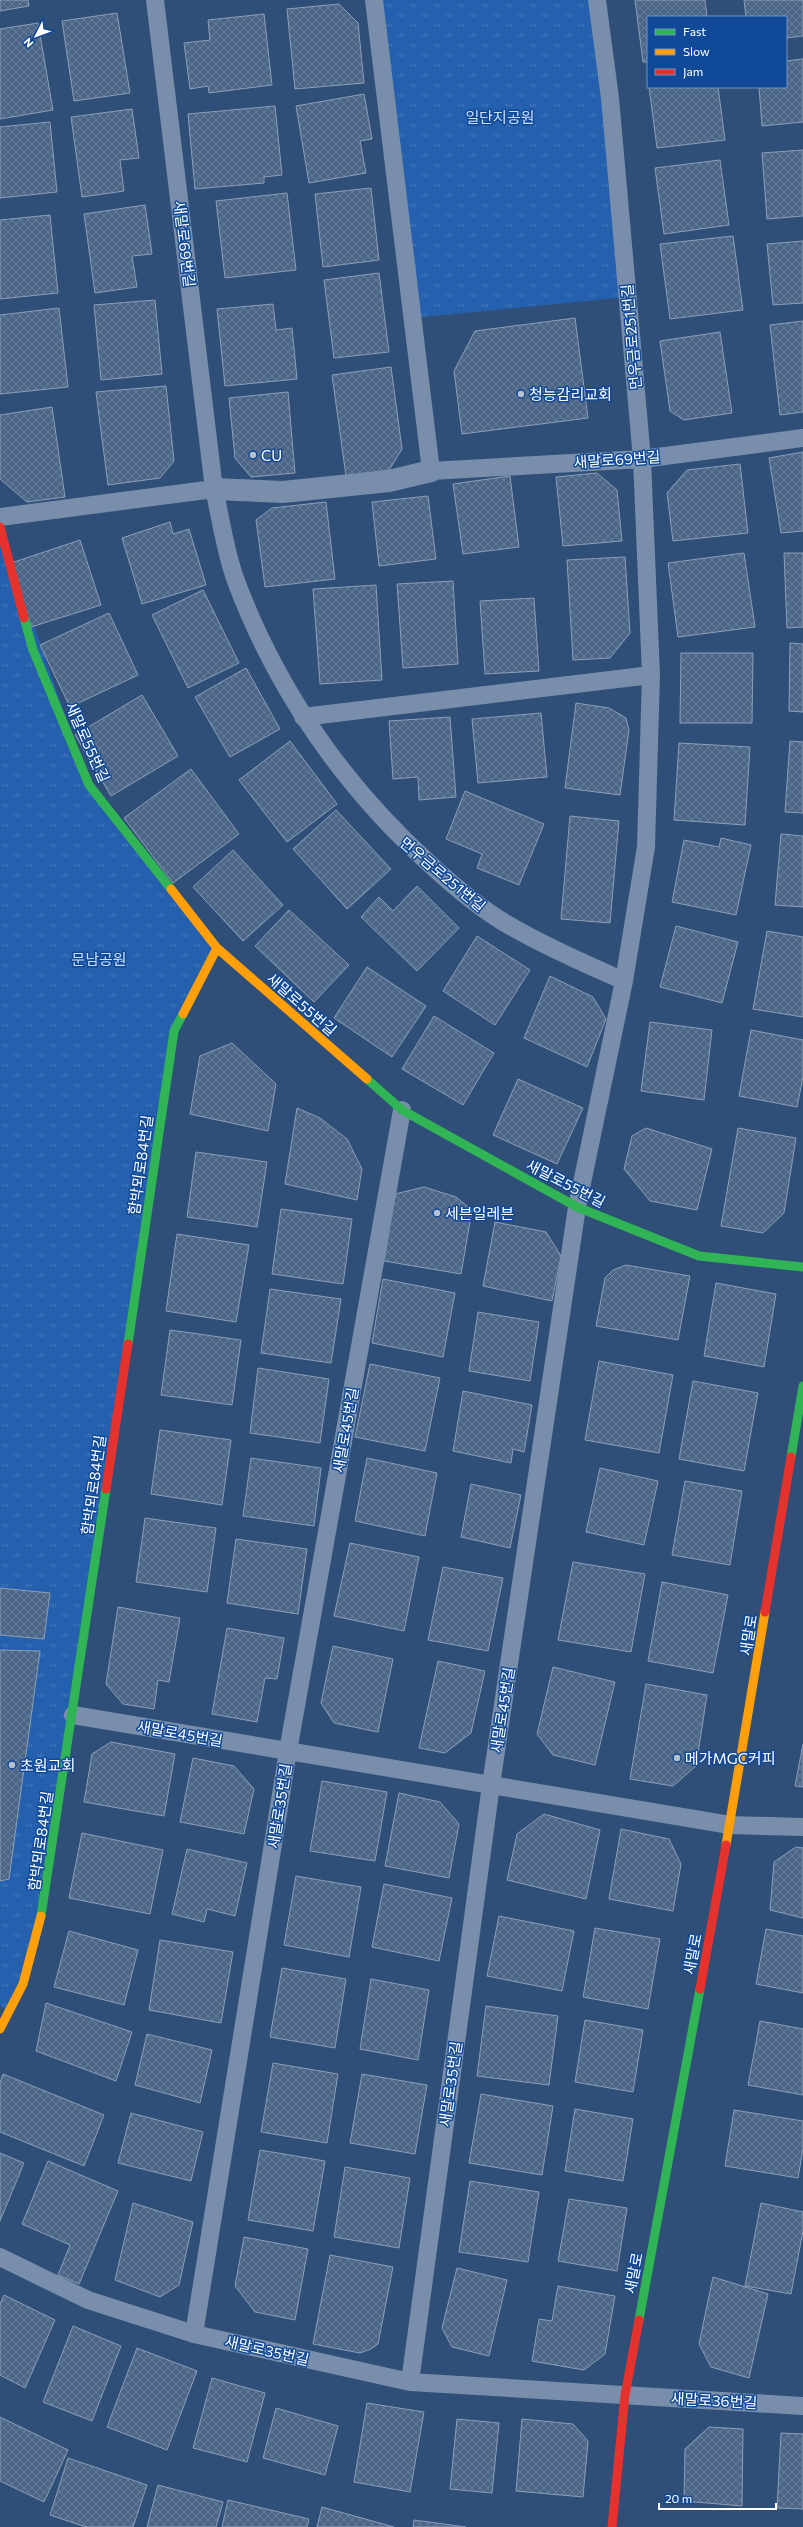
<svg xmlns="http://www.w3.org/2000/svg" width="803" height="2527" viewBox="0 0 803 2527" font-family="Commissioner,'Noto Sans KR',sans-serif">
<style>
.park{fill:url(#park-tufts)}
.building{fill:url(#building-cross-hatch);stroke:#8d9fb8}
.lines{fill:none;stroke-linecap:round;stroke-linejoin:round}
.lane{stroke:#788eab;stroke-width:18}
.street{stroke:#788eab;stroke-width:22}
.fast{stroke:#30b455;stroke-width:9}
.slow{stroke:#ff9f0a;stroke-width:9}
.jam{stroke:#e5322d;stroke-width:9}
.poi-dot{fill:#b6c1d0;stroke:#104997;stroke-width:1.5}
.labels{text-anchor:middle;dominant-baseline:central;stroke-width:3;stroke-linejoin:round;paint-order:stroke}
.park-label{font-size:15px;fill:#c8e0fe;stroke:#104997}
.street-label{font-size:15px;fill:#fff;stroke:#104997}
.poi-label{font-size:15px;fill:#fff;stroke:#104997;text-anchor:start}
</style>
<defs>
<pattern id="park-tufts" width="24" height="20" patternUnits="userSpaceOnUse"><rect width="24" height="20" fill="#2460ae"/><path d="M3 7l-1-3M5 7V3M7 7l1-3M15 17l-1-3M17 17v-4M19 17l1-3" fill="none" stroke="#4578ba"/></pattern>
<pattern id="building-cross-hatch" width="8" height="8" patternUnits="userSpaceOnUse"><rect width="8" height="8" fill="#4c6687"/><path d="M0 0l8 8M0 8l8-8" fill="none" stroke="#677d99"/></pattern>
</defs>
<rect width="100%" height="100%" fill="#2f4e78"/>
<path class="park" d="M 374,0 L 597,0 L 628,297 L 412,318 Z
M 0,527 L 89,785 L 217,948 L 174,1032 L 45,1901 L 10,2015 L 0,2005 Z"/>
<path class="building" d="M 0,0 L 28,0 L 29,6 L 0,11 Z
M 635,0 L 705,0 L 707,17 L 648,17 L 648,62 L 643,62 Z
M 744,0 L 803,0 L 803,36 L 786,38 L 786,17 L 746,17 Z
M 339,4 L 358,23 L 364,83 L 295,89 L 287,9 Z
M 117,13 L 130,93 L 74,101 L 62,21 Z
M 264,14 L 272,85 L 209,93 L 208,86 L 190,89 L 184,43 L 210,40 L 208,20 Z
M 38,23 L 53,110 L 0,119 L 0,29 Z
M 803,59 L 803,122 L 762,126 L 759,87 L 786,87 L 786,61 Z
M 649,87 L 718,87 L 725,140 L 657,148 Z
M 364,94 L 372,139 L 360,141 L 366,173 L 309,183 L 296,106 Z
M 275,106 L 282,175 L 264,177 L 264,183 L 195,189 L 188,114 Z
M 132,109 L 139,158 L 120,160 L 124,191 L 82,197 L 71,117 Z
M 50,122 L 57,192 L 0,198 L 0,127 Z
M 803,150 L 803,216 L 767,219 L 762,153 Z
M 720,160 L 729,225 L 664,234 L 655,168 Z
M 371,188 L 379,260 L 323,267 L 315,194 Z
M 287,193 L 296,270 L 225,278 L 216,201 Z
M 145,205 L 152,254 L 132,256 L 137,287 L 95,293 L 84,214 Z
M 50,215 L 58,293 L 0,299 L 0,220 Z
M 733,236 L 743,310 L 670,319 L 660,244 Z
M 803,241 L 803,303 L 773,305 L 767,244 Z
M 379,273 L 389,352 L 334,358 L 324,280 Z
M 155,300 L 162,374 L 101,380 L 94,305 Z
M 273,304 L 276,330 L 292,328 L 297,379 L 225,386 L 217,309 Z
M 59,308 L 68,387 L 0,394 L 0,315 Z
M 575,318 L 588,418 L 462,434 L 454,371 L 475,331 Z
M 803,321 L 803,412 L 780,415 L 770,325 Z
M 720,332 L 732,413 L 684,420 L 670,411 L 660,341 Z
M 391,367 L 402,449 L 389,470 L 346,476 L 332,375 Z
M 166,386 L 174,461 L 160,478 L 108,485 L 96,392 Z
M 288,392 L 295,473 L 251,477 L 235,458 L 229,398 Z
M 52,407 L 65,497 L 27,502 L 0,479 L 0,415 Z
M 803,452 L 803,531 L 781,533 L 769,458 Z
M 740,464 L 748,533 L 673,541 L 667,493 L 687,470 Z
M 597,473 L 617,490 L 622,541 L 563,546 L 556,477 Z
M 510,476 L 519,547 L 463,554 L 453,484 Z
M 428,496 L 436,559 L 379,566 L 372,502 Z
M 326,502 L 335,579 L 265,587 L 256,520 L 272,508 Z
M 170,522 L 173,534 L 189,529 L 206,585 L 142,604 L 122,538 Z
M 80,540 L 101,605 L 31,627 L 11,563 Z
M 744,553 L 755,627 L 678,637 L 668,563 Z
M 784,553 L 803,553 L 803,627 L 787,628 Z
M 625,557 L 630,633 L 610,658 L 573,660 L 567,560 Z
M 453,581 L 458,664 L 403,668 L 397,584 Z
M 376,585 L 382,680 L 320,684 L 313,589 Z
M 203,590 L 239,663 L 188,688 L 152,615 Z
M 534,598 L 539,671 L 485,674 L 480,601 Z
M 109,613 L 138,675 L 70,707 L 40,645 Z
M 790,643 L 803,644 L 803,712 L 789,711 Z
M 681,653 L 753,653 L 752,723 L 680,723 Z
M 246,668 L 280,729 L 230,757 L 195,697 Z
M 142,695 L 178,756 L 111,796 L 75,735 Z
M 576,703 L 609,708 L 626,718 L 629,730 L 620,795 L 565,788 Z
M 541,713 L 547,777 L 478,783 L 472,719 Z
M 450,717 L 456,797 L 419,800 L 418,777 L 393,779 L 389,721 Z
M 290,741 L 337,804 L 287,842 L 239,780 Z
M 790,741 L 803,742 L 803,813 L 785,812 Z
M 679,743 L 750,747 L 745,825 L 674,820 Z
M 191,769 L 239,834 L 173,883 L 124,818 Z
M 465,791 L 544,824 L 519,885 L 477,868 L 482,854 L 446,839 Z
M 336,810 L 391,869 L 347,909 L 293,849 Z
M 570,816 L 619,821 L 610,923 L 561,919 Z
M 781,834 L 803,836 L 803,907 L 775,905 Z
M 721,838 L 751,845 L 736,915 L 672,902 L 684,840 L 719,847 Z
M 233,850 L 283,905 L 243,941 L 193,887 Z
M 417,886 L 459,928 L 417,971 L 361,917 L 379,897 L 393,911 Z
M 289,910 L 349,965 L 314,1002 L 255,946 Z
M 676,926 L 738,942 L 722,1003 L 660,987 Z
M 767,931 L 803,937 L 803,1017 L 753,1009 Z
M 477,936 L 530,970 L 495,1025 L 443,991 Z
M 367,967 L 426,1006 L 392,1057 L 334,1018 Z
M 550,976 L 593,997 L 606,1019 L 587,1067 L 524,1038 Z
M 434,1016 L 494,1053 L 463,1105 L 402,1069 Z
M 650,1022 L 712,1030 L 704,1100 L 641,1091 Z
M 751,1030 L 803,1040 L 803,1077 L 797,1107 L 739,1096 Z
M 232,1043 L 276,1084 L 268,1131 L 190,1114 L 200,1056 Z
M 518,1079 L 583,1108 L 557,1164 L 493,1135 Z
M 297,1108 L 320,1118 L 347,1139 L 362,1169 L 357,1200 L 285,1184 Z
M 646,1128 L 712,1149 L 697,1210 L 650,1201 L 624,1169 L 632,1136 Z
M 738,1128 L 796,1138 L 784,1213 L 763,1233 L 721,1226 Z
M 196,1152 L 267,1162 L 257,1227 L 187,1217 Z
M 424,1187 L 456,1197 L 472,1210 L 461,1274 L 384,1261 L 395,1194 Z
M 281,1209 L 352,1219 L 343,1284 L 272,1274 Z
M 495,1222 L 546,1232 L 561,1256 L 552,1301 L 483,1286 Z
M 177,1234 L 249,1245 L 236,1322 L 166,1311 Z
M 626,1265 L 690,1276 L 678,1340 L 596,1326 L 605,1278 L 613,1270 Z
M 383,1279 L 455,1293 L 443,1357 L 372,1343 Z
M 716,1283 L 776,1294 L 764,1367 L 704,1356 Z
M 270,1289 L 341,1299 L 331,1363 L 261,1353 Z
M 478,1312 L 539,1322 L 530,1381 L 469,1371 Z
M 170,1330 L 241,1340 L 232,1405 L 161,1395 Z
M 599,1361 L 673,1375 L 659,1453 L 585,1440 Z
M 370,1364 L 440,1378 L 425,1451 L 355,1437 Z
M 258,1368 L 329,1379 L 320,1443 L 250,1433 Z
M 693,1381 L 758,1393 L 744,1471 L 679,1459 Z
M 463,1391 L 532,1405 L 524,1452 L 513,1449 L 511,1463 L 453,1451 Z
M 160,1430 L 231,1440 L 222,1505 L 151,1494 Z
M 251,1458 L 321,1468 L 314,1526 L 243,1516 Z
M 367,1458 L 437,1473 L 425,1536 L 355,1521 Z
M 600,1468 L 658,1481 L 644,1545 L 586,1532 Z
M 685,1481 L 742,1491 L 730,1565 L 672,1555 Z
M 471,1484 L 521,1495 L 510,1548 L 461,1537 Z
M 145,1518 L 216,1528 L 207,1592 L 136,1582 Z
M 236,1539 L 307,1549 L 298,1614 L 227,1603 Z
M 350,1543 L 419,1557 L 404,1631 L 334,1616 Z
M 573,1562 L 645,1574 L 631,1652 L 558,1640 Z
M 443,1567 L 503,1578 L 488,1651 L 428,1640 Z
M 662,1582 L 728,1595 L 713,1673 L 648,1661 Z
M 0,1588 L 50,1593 L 44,1639 L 0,1635 Z
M 118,1607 L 180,1618 L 169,1682 L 158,1680 L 154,1709 L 123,1704 L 106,1684 Z
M 227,1628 L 284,1638 L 277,1679 L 265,1678 L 257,1722 L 212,1714 Z
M 333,1646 L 393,1659 L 378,1732 L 334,1723 L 321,1703 Z
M 0,1650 L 40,1651 L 9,1879 L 0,1881 Z
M 438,1661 L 485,1671 L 471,1733 L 445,1753 L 419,1748 Z
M 553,1667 L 615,1682 L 595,1765 L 553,1755 L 537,1734 Z
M 646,1684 L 707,1695 L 696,1766 L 673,1786 L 630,1779 Z
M 111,1742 L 175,1754 L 164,1816 L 84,1802 L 92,1754 Z
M 803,1744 L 803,1787 L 795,1786 Z
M 193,1758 L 234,1766 L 254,1789 L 244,1834 L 180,1822 Z
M 322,1781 L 387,1792 L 375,1861 L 310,1851 Z
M 399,1793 L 440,1802 L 459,1824 L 449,1878 L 385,1866 Z
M 544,1814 L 600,1830 L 586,1899 L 507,1880 L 517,1834 Z
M 621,1829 L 669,1839 L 681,1864 L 673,1911 L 609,1899 Z
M 82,1833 L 163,1850 L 150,1914 L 69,1898 Z
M 796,1847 L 803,1848 L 803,1918 L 770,1910 L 774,1862 Z
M 187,1849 L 247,1863 L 235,1916 L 207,1909 L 204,1922 L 172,1914 Z
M 296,1876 L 361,1887 L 349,1957 L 284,1945 Z
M 384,1884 L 452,1898 L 439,1961 L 372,1947 Z
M 499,1916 L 574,1931 L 562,1991 L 487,1976 Z
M 595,1928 L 660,1939 L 648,2009 L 583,1997 Z
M 766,1929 L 803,1936 L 803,1993 L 756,1984 Z
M 69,1931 L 138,1950 L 124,2005 L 54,1987 Z
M 160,1940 L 233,1952 L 221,2023 L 149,2010 Z
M 282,1968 L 346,1979 L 335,2048 L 270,2037 Z
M 371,1979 L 429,1990 L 418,2060 L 360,2049 Z
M 46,2003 L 132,2032 L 116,2081 L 36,2051 Z
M 486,2006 L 558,2016 L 549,2085 L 477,2076 Z
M 585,2020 L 643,2030 L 633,2092 L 575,2082 Z
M 760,2021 L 803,2029 L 803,2095 L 748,2085 Z
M 147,2034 L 212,2050 L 200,2103 L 135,2085 Z
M 273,2063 L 338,2074 L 327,2143 L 261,2132 Z
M 3,2074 L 104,2115 L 84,2166 L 0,2132 L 0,2083 Z
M 362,2074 L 427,2085 L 415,2154 L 350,2143 Z
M 481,2094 L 553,2106 L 542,2175 L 469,2163 Z
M 575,2109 L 633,2119 L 623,2181 L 565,2171 Z
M 734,2110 L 803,2121 L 803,2149 L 798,2178 L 725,2166 Z
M 131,2113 L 203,2132 L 191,2181 L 118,2163 Z
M 260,2150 L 325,2161 L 313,2231 L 248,2220 Z
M 0,2153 L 24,2163 L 0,2221 Z
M 48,2161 L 118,2191 L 79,2284 L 58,2275 L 70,2245 L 22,2224 Z
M 345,2167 L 410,2178 L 399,2248 L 334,2237 Z
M 470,2181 L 539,2192 L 528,2262 L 459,2252 Z
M 569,2199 L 627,2208 L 617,2271 L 558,2261 Z
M 133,2203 L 193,2222 L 179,2285 L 160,2297 L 115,2280 Z
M 761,2203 L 803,2212 L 803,2231 L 791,2294 L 745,2286 Z
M 244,2237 L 308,2249 L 295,2320 L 255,2312 L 235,2286 Z
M 330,2255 L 393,2267 L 378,2344 L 371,2349 L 360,2353 L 313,2344 Z
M 457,2268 L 507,2280 L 489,2356 L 452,2347 L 442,2328 Z
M 713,2277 L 768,2294 L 749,2378 L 711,2367 L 699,2344 Z
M 558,2286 L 615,2296 L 605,2354 L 584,2370 L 532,2361 L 539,2319 L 552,2321 Z
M 4,2295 L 55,2320 L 25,2388 L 0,2375 L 0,2304 Z
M 73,2326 L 121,2346 L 92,2421 L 43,2402 Z
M 137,2348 L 197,2371 L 167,2450 L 107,2427 Z
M 212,2378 L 265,2393 L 247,2462 L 193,2448 Z
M 367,2403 L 424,2412 L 410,2492 L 354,2482 Z
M 276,2408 L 338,2426 L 325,2475 L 263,2458 Z
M 0,2417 L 68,2450 L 44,2502 L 0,2481 Z
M 457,2419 L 499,2423 L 492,2493 L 450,2489 Z
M 522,2419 L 573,2424 L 588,2441 L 583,2497 L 516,2491 Z
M 709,2427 L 743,2429 L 742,2506 L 684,2501 L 685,2449 Z
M 781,2433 L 803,2434 L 803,2509 L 777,2508 Z
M 68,2458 L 147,2485 L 133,2527 L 86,2527 L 50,2515 Z
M 158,2485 L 223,2502 L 216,2527 L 147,2527 Z
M 228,2500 L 309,2519 L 307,2527 L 222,2527 Z
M 322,2507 L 394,2527 L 317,2527 Z
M 414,2520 L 466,2527 L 413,2527 Z"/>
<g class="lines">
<path class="lane" d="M 374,0 L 431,471 L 642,459 L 803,438
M 214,489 C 221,519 225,552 236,581 C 277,691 345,788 432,866 C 457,889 483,911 512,927 C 548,948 586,964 624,981
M 0,517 L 214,489 L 155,0
M 303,717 L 651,675
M 73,1715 L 730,1825 L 803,1827
M 0,2257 L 88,2300 L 194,2334 L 410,2382 L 803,2406
M 194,2334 L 288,1751 L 402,1110
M 410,2382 L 491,1785 L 577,1207 L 624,981 L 646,847 L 651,675 L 642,459 L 610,98 L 597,0"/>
<path class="street" d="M 214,489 L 283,492 L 389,481 L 431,471"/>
<path class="fast" d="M 24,618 L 33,650 L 89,785 L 171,889
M 367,1079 L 402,1110 L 577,1207 L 699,1256 L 803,1267
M 128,1344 L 174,1031 L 183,1014
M 791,1457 L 803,1386
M 41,1916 L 106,1489
M 639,2320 L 700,1989"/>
<path class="slow" d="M 171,889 L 217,948 L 367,1079
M 183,1014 L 217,948
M 726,1845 L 765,1612
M 0,2029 L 23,1984 L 41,1916"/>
<path class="jam" d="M 0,527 L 24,618
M 106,1489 L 128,1344
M 765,1612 L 791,1457
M 700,1989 L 726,1845
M 612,2527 L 625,2395 L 639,2320"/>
</g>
<g class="poi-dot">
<circle cx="521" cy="394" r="4"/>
<circle cx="253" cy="455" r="4"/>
<circle cx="437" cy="1213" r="4"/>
<circle cx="677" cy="1758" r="4"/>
<circle cx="12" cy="1765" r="4"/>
</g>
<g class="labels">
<g class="park-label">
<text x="500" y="117">일단지공원</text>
<text x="99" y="959">문남공원</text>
</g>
<g class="street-label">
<text transform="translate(185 244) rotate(83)">새말로69번길</text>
<text transform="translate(631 337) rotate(-95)">먼우금로251번길</text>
<text transform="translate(617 459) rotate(-4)">새말로69번길</text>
<text transform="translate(88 742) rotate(66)">새말로55번길</text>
<text transform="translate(443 874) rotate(40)">먼우금로251번길</text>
<text transform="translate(302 1004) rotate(41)">새말로55번길</text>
<text transform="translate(140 1165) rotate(-82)">함박뫼로84번길</text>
<text transform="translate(566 1183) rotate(27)">새말로55번길</text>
<text transform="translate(345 1430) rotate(-80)">새말로45번길</text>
<text transform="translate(93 1485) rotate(-82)">함박뫼로84번길</text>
<text transform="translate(748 1635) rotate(-81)">새말로</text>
<text transform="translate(502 1710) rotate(-81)">새말로45번길</text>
<text transform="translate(180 1733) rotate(10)">새말로45번길</text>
<text transform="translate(279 1806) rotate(-81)">새말로35번길</text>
<text transform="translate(40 1841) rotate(-82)">함박뫼로84번길</text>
<text transform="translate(692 1954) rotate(-79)">새말로</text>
<text transform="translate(450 2084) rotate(-82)">새말로35번길</text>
<text transform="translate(633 2273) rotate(-79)">새말로</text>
<text transform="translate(267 2350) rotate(13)">새말로35번길</text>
<text transform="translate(714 2400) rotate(3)">새말로36번길</text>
</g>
<g class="poi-label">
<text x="529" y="394">청능감리교회</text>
<text x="261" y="455">CU</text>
<text x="445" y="1213">세븐일레븐</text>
<text x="685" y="1758">메가MGC커피</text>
<text x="20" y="1765">초원교회</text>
</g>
</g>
<rect x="647" y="16" width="140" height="72" fill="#104997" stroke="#7092c1"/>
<rect x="655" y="29" width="20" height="6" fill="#30b455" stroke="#7092c1"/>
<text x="683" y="36" font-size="12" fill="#ffffff">Fast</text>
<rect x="655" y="49" width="20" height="6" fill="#ff9f0a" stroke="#7092c1"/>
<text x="683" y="56" font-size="12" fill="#ffffff">Slow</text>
<rect x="655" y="69" width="20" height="6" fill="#e5322d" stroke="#7092c1"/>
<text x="683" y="76" font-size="12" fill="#ffffff">Jam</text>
<g transform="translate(36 36) rotate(228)" stroke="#104997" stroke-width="3" paint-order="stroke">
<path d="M0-3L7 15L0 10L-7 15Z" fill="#ffffff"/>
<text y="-6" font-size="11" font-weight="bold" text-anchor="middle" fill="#ffffff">N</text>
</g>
<path d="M659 2503v6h117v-6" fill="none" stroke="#ffffff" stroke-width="2"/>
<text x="665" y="2503" font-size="12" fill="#ffffff" stroke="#104997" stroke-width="3" paint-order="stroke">20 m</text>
</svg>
